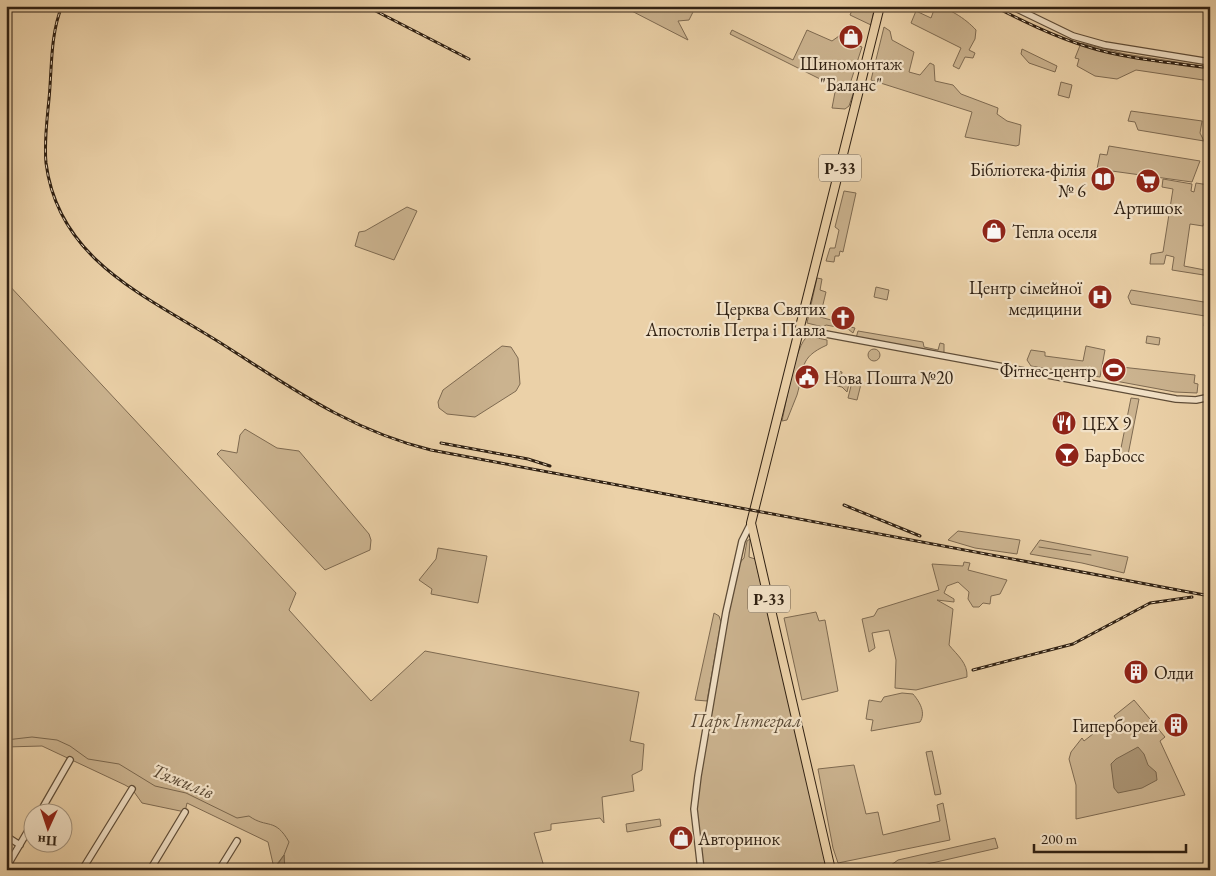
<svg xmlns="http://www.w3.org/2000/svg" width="1216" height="876" viewBox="0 0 1216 876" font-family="'EB Garamond',serif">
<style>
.green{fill:#cbb38f;stroke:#7e6a51}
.water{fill:#ab9575;stroke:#7a674e}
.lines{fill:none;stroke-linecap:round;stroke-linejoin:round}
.stream{stroke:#7a674e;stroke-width:1}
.minor-casing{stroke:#5f4d38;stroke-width:8}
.major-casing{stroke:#302113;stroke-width:10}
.minor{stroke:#f2e1c6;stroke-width:5.5}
.major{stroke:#ebd1a8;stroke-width:8}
.rail-casing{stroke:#302113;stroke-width:3}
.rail{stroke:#f2e1c6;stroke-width:1;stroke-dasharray:4;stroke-linecap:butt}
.labels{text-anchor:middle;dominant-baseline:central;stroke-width:4.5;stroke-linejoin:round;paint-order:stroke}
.shield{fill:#f2e1c6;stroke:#6a5b49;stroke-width:1}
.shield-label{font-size:16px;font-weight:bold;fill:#302113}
.poi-label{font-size:18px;fill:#302113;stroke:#f2e1c6;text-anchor:start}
.park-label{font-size:18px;font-style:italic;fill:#574632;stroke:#f2e1c6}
.water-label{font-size:19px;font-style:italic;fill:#5b4a35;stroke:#f2e1c6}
</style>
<rect width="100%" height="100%" fill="#ebd1a8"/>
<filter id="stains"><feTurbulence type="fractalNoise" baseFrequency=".004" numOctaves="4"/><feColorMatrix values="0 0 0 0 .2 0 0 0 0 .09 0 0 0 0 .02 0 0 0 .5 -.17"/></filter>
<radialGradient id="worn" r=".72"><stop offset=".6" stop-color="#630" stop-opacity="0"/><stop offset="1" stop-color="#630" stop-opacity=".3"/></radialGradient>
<path class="green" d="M 622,6 L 696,6 L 689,20 L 678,21 L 688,40 Z
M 854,6 L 868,6 L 874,10 L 871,25 L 850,15 Z
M 932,6 C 947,6 966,19 976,30 L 975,39 L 969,50 L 975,53 L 973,58 L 965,57 L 959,69 L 953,66 L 961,48 L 911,23 L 916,11 L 931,18 L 934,10 Z
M 884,27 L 890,31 L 892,40 L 914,52 L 909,72 L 920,75 L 930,63 L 934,65 L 935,81 L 953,85 L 961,94 L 998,108 L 997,114 L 1007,121 L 1021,125 L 1019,145 L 1016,146 L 965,137 L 972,112 L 871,80 Z
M 732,30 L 793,60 L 807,30 L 832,41 L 839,36 L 845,38 L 844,40 L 862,47 L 848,90 L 854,91 L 849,106 L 845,109 L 832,108 L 836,87 L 730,34 Z
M 1081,43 L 1125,54 L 1210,67 L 1210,81 L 1136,70 L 1117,79 L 1095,76 L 1077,66 L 1079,59 L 1075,58 Z
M 1022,49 L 1057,66 L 1055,72 L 1029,63 L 1021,54 Z
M 1061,82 L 1072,85 L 1069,98 L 1058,95 Z
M 1131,111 L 1202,121 L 1200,133 L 1204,141 L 1138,130 L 1135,122 L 1128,121 Z
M 1109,146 L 1200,161 L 1192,182 L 1097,169 L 1100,154 L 1107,155 Z
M 1163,179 L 1192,184 L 1191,191 L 1194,192 L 1196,183 L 1209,185 L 1205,208 L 1210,209 L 1208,224 L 1204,223 L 1203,226 L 1190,224 L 1184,266 L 1210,271 L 1210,276 L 1172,270 L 1174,257 L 1166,255 L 1164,264 L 1150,264 L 1151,254 L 1163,252 L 1173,189 L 1162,187 Z
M 844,191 L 856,193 L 843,252 L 840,251 L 839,256 L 835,256 L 834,262 L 826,261 L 830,248 L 835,248 L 839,230 L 835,227 Z
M 407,207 L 417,211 L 394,260 L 355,246 L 359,232 L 365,231 Z
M 817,278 L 822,279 L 820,290 L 826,292 L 820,317 L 831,320 L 832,323 L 855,328 L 853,333 L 848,329 L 826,325 L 823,327 L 807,323 Z
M 6,282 L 296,593 L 289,610 L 371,701 L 425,651 L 639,692 L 630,741 L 644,744 L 642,770 L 632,775 L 634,791 L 602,797 L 604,823 L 600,818 L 551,824 L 551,830 L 534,833 L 545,870 L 285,870 L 284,855 L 274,868 L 268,842 L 187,803 L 185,812 L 142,803 L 132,789 L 125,785 L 42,746 L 6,747 Z
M 876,287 L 889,290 L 887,300 L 874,297 Z
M 1131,290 L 1210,303 L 1210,325 L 1204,326 L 1205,316 L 1131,304 L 1128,297 Z
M 858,331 L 923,342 L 924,347 L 938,350 L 940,343 L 944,344 L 944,352 L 940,354 L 856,338 Z
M 808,336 L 827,340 L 827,345 C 798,358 805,368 797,395 C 794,403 790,412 787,420 L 782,421 C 786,404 795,344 808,336 Z
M 1147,336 L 1160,338 L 1159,345 L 1146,343 Z
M 502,346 L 511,347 L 518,358 L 520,384 L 516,391 L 475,417 L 447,414 L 439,408 L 438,402 L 443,390 Z
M 1086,346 L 1105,350 L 1100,377 L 1031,366 L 1027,360 L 1031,350 L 1045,352 L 1045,356 L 1083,361 Z
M868 355a6 6 0 1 1 12 0a6 6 0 1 1-12 0Z
M 1121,367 L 1195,375 L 1194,383 L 1198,384 L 1197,393 L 1175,392 L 1110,380 L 1111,374 L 1119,375 Z
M 837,371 L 842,372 L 841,379 L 850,380 L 847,392 L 842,387 L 837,386 L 838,380 L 832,378 L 833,374 Z
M 852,382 L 861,384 L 857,400 L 848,398 Z
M 1131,398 L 1139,399 L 1127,460 L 1119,458 Z
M 245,429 L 277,448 L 299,451 L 369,534 L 371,540 L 370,550 L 325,570 L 217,454 L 221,450 L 237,453 L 240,435 Z
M 958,531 L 1020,540 L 1017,554 L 975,548 L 948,540 Z
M 750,539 L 749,557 L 755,559 L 824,853 L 825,870 L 701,870 L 694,809 L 737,566 L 744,558 L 747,541 Z
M 1040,540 L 1128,557 L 1124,573 L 1082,563 L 1030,554 Z
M 438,548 L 487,556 L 478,603 L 431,594 L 432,589 L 419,580 L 436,559 Z
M 964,562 L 970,563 L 968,570 L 1007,580 L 1000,594 L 991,596 L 990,604 L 983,603 L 979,607 L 973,607 L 968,599 L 969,592 L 958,582 L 947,586 L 944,593 L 954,599 L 954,602 L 937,600 L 953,609 L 949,645 C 957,655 968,663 967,677 L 916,690 L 895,688 L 896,660 L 889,630 L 872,633 L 875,648 L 869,652 L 862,619 L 874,616 L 878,609 L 939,590 L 932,564 L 963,566 Z
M 816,612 L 819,621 L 825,620 L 838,691 L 802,700 L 784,618 Z
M 714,613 L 719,616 L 721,622 L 707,701 L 695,700 Z
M 902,693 L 913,694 C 920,702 926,713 920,722 L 871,731 L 873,720 L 866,719 L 869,700 L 881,702 L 884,697 Z
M 1134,700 L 1165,737 L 1160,741 L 1185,795 L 1076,819 L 1076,785 L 1069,759 L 1071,752 L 1082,738 L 1084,741 L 1103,726 L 1110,734 L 1121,726 L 1114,716 Z
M 932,751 L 941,794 L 935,795 L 926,752 Z
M 854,765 L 866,814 L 878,812 L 883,835 L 940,821 L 937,805 L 943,803 L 950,840 L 838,863 L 833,848 L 818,769 Z
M 660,819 L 661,826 L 627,832 L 626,824 Z
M 995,838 L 998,848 L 901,870 L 887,870 L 887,868 L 898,860 Z"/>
<path class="water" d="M 1138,747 L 1144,754 L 1148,765 L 1156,772 L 1157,780 L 1142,788 L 1118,793 L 1114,788 L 1111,764 L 1116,759 Z
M 284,855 L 285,870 L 274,870 Z"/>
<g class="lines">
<path class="stream" d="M 1039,547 L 1091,555
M 6,740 L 32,737 L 57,740 L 70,746 L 88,759 L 119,764 L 155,786 L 186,793 L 237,818 L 249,816 C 267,829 275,817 289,842 L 284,855"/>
<defs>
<path id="minor" d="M 1011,6 L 1073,36 L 1105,45 L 1210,62
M 799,329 L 1176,399 L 1196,400 L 1210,397
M 39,814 L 70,760
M 6,836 L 20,845
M 6,868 L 32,824
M 82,870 L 132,789
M 150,870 L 185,812
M 219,870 L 237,841
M 701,870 L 694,809 L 698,776 L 726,612 L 742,541 L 751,523"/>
<path id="major" d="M 831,870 L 751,523 L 880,6"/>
</defs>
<use href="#minor" class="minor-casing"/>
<use href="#major" class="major-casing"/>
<use href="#minor" class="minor"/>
<use href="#major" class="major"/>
<defs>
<path id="rail" d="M 62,6 C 50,35 52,69 49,99 C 47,120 44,142 46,163 C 59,265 154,299 230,349 C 296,391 353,431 431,450 L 1210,596
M 366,6 L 469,59
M 993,6 C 1023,21 1053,36 1085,46 C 1125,59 1168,62 1210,68
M 441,443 L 528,459 L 550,466
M 844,505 L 920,536
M 973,670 L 1073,644 L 1150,603 L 1192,597"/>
</defs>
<use href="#rail" class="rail-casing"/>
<use href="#rail" class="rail"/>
</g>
<defs>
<symbol id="shop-disc" viewBox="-11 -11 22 22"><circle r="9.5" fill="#8f2418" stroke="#f2e1c6"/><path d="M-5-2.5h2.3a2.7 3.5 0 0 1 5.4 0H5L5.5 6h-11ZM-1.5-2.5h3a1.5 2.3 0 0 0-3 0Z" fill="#fff"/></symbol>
<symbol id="library-disc" viewBox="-11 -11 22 22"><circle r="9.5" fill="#8f2418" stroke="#f2e1c6"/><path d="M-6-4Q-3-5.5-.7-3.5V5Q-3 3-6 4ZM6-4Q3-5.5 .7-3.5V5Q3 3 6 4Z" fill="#fff"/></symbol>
<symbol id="supermarket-disc" viewBox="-11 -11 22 22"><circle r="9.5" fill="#8f2418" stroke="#f2e1c6"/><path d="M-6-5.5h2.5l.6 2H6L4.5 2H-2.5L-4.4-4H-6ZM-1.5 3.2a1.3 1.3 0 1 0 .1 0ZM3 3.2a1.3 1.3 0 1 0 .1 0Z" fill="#fff"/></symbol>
<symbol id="hospital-disc" viewBox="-11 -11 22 22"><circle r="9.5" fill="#8f2418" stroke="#f2e1c6"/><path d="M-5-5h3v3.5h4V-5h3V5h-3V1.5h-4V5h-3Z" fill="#fff"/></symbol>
<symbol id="church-disc" viewBox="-11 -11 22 22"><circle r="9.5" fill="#8f2418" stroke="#f2e1c6"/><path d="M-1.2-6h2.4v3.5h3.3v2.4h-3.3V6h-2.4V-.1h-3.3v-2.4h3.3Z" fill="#fff"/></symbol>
<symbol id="stadium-disc" viewBox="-11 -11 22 22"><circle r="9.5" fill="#8f2418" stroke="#f2e1c6"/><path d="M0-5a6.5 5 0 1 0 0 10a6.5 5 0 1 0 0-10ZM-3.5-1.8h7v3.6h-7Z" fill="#fff"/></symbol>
<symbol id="civic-disc" viewBox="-11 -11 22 22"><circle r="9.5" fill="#8f2418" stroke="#f2e1c6"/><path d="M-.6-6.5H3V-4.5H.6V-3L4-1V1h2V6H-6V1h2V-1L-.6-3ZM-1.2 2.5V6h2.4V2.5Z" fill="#fff"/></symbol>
<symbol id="restaurant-disc" viewBox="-11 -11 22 22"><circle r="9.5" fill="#8f2418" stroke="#f2e1c6"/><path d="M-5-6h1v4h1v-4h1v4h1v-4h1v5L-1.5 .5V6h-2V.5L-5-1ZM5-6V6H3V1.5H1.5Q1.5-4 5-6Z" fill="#fff"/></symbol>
<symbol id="bar-disc" viewBox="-11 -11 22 22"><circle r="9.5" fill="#8f2418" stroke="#f2e1c6"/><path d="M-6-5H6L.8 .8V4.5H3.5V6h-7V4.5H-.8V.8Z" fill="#fff"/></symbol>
<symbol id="building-disc" viewBox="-11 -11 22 22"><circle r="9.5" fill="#8f2418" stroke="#f2e1c6"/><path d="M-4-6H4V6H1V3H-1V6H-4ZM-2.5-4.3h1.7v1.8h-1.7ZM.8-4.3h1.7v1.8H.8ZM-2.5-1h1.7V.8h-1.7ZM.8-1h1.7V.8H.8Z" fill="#fff"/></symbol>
</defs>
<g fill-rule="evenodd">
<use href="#shop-disc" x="837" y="23" width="28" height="28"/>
<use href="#library-disc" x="1089" y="165" width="28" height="28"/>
<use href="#supermarket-disc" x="1134" y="167" width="28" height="28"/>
<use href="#shop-disc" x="980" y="217" width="28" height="28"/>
<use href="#hospital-disc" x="1086" y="283" width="28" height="28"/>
<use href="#church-disc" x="829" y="304" width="28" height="28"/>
<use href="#stadium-disc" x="1100" y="356" width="28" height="28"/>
<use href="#civic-disc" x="793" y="363" width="28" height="28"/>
<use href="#restaurant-disc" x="1050" y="409" width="28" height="28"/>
<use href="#bar-disc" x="1053" y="441" width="28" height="28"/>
<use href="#building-disc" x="1122" y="658" width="28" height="28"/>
<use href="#building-disc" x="1162" y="711" width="28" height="28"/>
<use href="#shop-disc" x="667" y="824" width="28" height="28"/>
</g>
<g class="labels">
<g class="shield">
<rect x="819" y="154.5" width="42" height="27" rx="4"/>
<rect x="748" y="585.5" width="42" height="27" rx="4"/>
</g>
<g class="shield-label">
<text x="840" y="168">Р-33</text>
<text x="769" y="599">Р-33</text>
</g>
<g class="poi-label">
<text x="851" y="63" text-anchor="middle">Шиномонтаж<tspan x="851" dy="21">"Баланс"</tspan></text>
<text x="1086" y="169" text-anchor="end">Бібліотека-філія<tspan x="1086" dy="21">№ 6</tspan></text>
<text x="1148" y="207" text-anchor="middle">Артишок</text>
<text x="1012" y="231">Тепла оселя</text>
<text x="1082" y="287" text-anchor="end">Центр сімейної<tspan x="1082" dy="21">медицини</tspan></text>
<text x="826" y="308" text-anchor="end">Церква Святих<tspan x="826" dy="21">Апостолів Петра і Павла</tspan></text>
<text x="1096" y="370" text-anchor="end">Фітнес-центр</text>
<text x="824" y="377">Нова Пошта №20</text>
<text x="1082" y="423">ЦЕХ 9</text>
<text x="1084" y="455">БарБосс</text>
<text x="1154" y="672">Олди</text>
<text x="1158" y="725" text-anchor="end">Гиперборей</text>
<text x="698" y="838">Авторинок</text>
</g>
<g class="park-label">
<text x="746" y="720">Парк Інтеграл</text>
</g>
<g class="water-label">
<text transform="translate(183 781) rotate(22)">Тяжилів</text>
</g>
</g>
<rect width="1216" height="876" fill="none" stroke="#ebd1a8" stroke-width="25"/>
<rect x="8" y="8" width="1201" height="861" fill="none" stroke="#302113" stroke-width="2.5"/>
<rect x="12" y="12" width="1191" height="851" fill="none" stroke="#302113"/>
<g transform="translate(48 828) rotate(183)"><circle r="24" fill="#f2e1c6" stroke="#a4947e"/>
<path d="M0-4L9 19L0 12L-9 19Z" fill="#8f2418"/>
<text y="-8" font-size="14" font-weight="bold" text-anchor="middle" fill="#302113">Пн</text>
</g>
<path d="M1034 844v8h152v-8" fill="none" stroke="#302113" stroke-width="2.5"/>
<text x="1041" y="844" font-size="15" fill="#302113" stroke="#f2e1c6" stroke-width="4" paint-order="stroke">200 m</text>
<rect width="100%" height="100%" filter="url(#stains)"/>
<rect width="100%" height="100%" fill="url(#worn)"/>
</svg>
